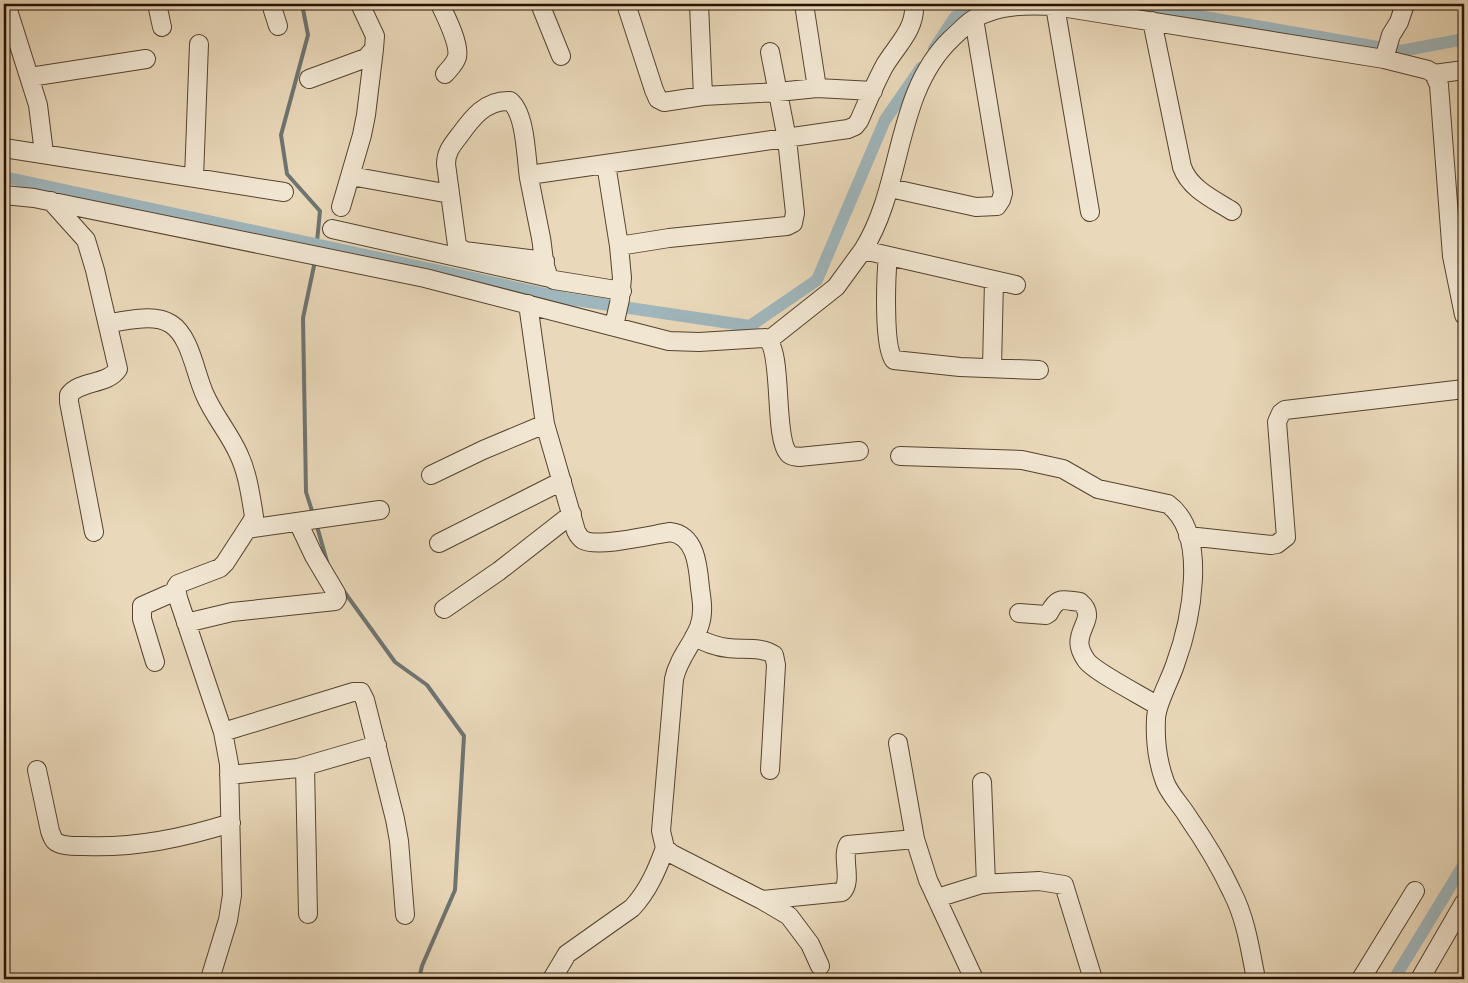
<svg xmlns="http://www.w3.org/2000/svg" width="1468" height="983" viewBox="0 0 1468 983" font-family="'IM FELL Double Pica',serif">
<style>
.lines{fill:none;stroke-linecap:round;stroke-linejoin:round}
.stream{stroke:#6e7471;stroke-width:4}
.canal{stroke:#9fb6bc;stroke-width:12}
.minor-casing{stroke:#55432f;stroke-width:20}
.minor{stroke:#f1e6d2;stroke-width:18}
</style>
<rect width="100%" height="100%" fill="#e9d8b9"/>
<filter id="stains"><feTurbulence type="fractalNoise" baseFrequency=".004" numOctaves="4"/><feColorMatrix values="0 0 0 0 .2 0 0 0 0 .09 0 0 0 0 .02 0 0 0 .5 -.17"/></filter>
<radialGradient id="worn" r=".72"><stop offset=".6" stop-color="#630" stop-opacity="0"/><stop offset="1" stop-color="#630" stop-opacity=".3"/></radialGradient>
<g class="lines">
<path class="stream" d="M 302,4 L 308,35 L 281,135 L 287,174 L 320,211 L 316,252
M 313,514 L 306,492 L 303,318 L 315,261
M 316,523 L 328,565
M 343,590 L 395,662 L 427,685 L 464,736 L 455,890 L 422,966 L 419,979"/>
<path class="canal" d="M 1129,4 L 1401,51 L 1464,39
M 934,49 L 955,17 L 983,8
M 4,177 L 569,299 L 750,326 L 817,280 L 885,120 L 921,68
M 1394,979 L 1464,864"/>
<defs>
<path id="minor" d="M 6,4 L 38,105 L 44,153
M 157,4 L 162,27
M 271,4 L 278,26
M 440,4 C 446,17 460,44 457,57 C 455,64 449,69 445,74
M 540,4 L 561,56
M 626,4 L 654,90 L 658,99 L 664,102 L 703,96 L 778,92 L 817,88 L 873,91
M 699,4 L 703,96
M 804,4 L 817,88
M 1055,6 L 1090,212
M 1152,21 L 1182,167 C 1190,189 1213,199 1232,211
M 1384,59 L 1391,35 L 1399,22 L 1405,4
M 1434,74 L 1464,70
M 30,77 L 146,59
M 309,79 L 366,58 L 374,49 L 375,36 L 360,4
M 4,148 L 284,192
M 606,164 L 619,246 L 622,278 L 620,299 L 614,326
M 529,175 L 848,129 L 855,126 L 859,121 C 867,103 875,83 885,65 C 897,45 916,29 914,4
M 351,176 L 450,194
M 194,178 L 199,44
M 890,188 L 976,207 L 997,206 L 1001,200 L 1003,193 L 974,19
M 4,195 L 34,198 L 425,278 L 669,341 L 699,342 L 765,338 C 784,347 773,436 788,453 C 791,457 795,456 799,457 L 859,451
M 51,201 L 86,240 L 95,270 L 118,369 C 108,385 80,380 69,395 L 69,402 L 94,532
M 341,207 L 362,135 L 366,115 L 374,49
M 332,229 L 550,278
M 619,246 L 669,238 L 787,226 L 793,223 L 795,213 L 787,139 L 770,52
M 863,250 C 904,185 894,94 951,39 C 959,32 966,24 974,19 C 997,4 1029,5 1055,6 L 1384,59 L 1428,70 L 1434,74 L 1439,85 L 1452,256 L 1464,315
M 888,256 C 886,276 883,347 894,360 L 960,367 L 1039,370
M 545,261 L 464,251 L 457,245 L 446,164 C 446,152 452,145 459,136 C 472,118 485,100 510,101 C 526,114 526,158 529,178 C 533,198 537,218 541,238 C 543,249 543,262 547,272 C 548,277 550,278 554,280 L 622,291
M 528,304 L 545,424 L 576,531 C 578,535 580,538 583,540 C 598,548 651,535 670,532 C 696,535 698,566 700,588 C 702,601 704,614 699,627 C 692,645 678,659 674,679 L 661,831 L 665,848 L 672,854 L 762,900 L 789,916 L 810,944 L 820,966
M 108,323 C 127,321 154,313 171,324 C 191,337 195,374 205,395 C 214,416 230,434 239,455 C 247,472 250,492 253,510 L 254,517 L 251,523 L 225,563 L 220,568 L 178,584 L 176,587 L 178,598 L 223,732 L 229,764 L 232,895 L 228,920 L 210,979
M 769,340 L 836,287 L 863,250 L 1016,285
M 992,368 L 994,280
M 900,456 L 1022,460 L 1063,469 L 1098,489 L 1168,504 C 1210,535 1190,624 1175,665 C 1170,680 1156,705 1156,719 C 1155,739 1158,763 1165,782 C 1170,795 1181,805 1188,817 C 1204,840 1220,866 1232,892 C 1246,919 1250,949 1256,979
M 431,475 L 483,450 L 545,424
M 247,529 L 380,510
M 1188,536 L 1271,545 L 1277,544 L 1286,537 L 1277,422 L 1281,413 L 1285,410 L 1464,389
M 439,543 L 562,481
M 444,609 L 499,571 L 572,514
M 1019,613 L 1046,615 L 1049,613 C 1058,596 1062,600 1080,602 C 1095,615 1082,624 1080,638 C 1078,645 1082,654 1086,660 C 1093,671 1144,697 1158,706
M 186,623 L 232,612 L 335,601 L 337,598 L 336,593 L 314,556 L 298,522
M 694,637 C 705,642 716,647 728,648 C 743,650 761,646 774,655 L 776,665 L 770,770
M 155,662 L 142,619 L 142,606 L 176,591
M 223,732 L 353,692 L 361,692 L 365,700 L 395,819 L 399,841 L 405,915
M 898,743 L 915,839 L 928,880 L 974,979
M 305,767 L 308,914
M 37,770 L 50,831 C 52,836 53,841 58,843 C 66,847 77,846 85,846 C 136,848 183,838 231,823
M 229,775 L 298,768 L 377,745
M 982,782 L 986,884
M 937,898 L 982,884 L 1039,881 L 1064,885 L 1093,979
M 762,900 L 842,892 C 853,881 841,858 848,845 L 915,839
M 552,979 L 567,954 L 632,908 C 648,891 657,870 665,848
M 1361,979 L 1415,891
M 1420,979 L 1464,903"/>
</defs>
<use href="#minor" class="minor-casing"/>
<use href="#minor" class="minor"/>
</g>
<rect width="1468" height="983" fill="none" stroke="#e9d8b9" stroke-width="20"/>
<rect x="5" y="5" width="1458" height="973" fill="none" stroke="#241101" stroke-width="2.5"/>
<rect x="10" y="10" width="1448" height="963" fill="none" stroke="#241101"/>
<rect width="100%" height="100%" filter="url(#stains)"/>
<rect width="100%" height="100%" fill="url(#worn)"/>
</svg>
